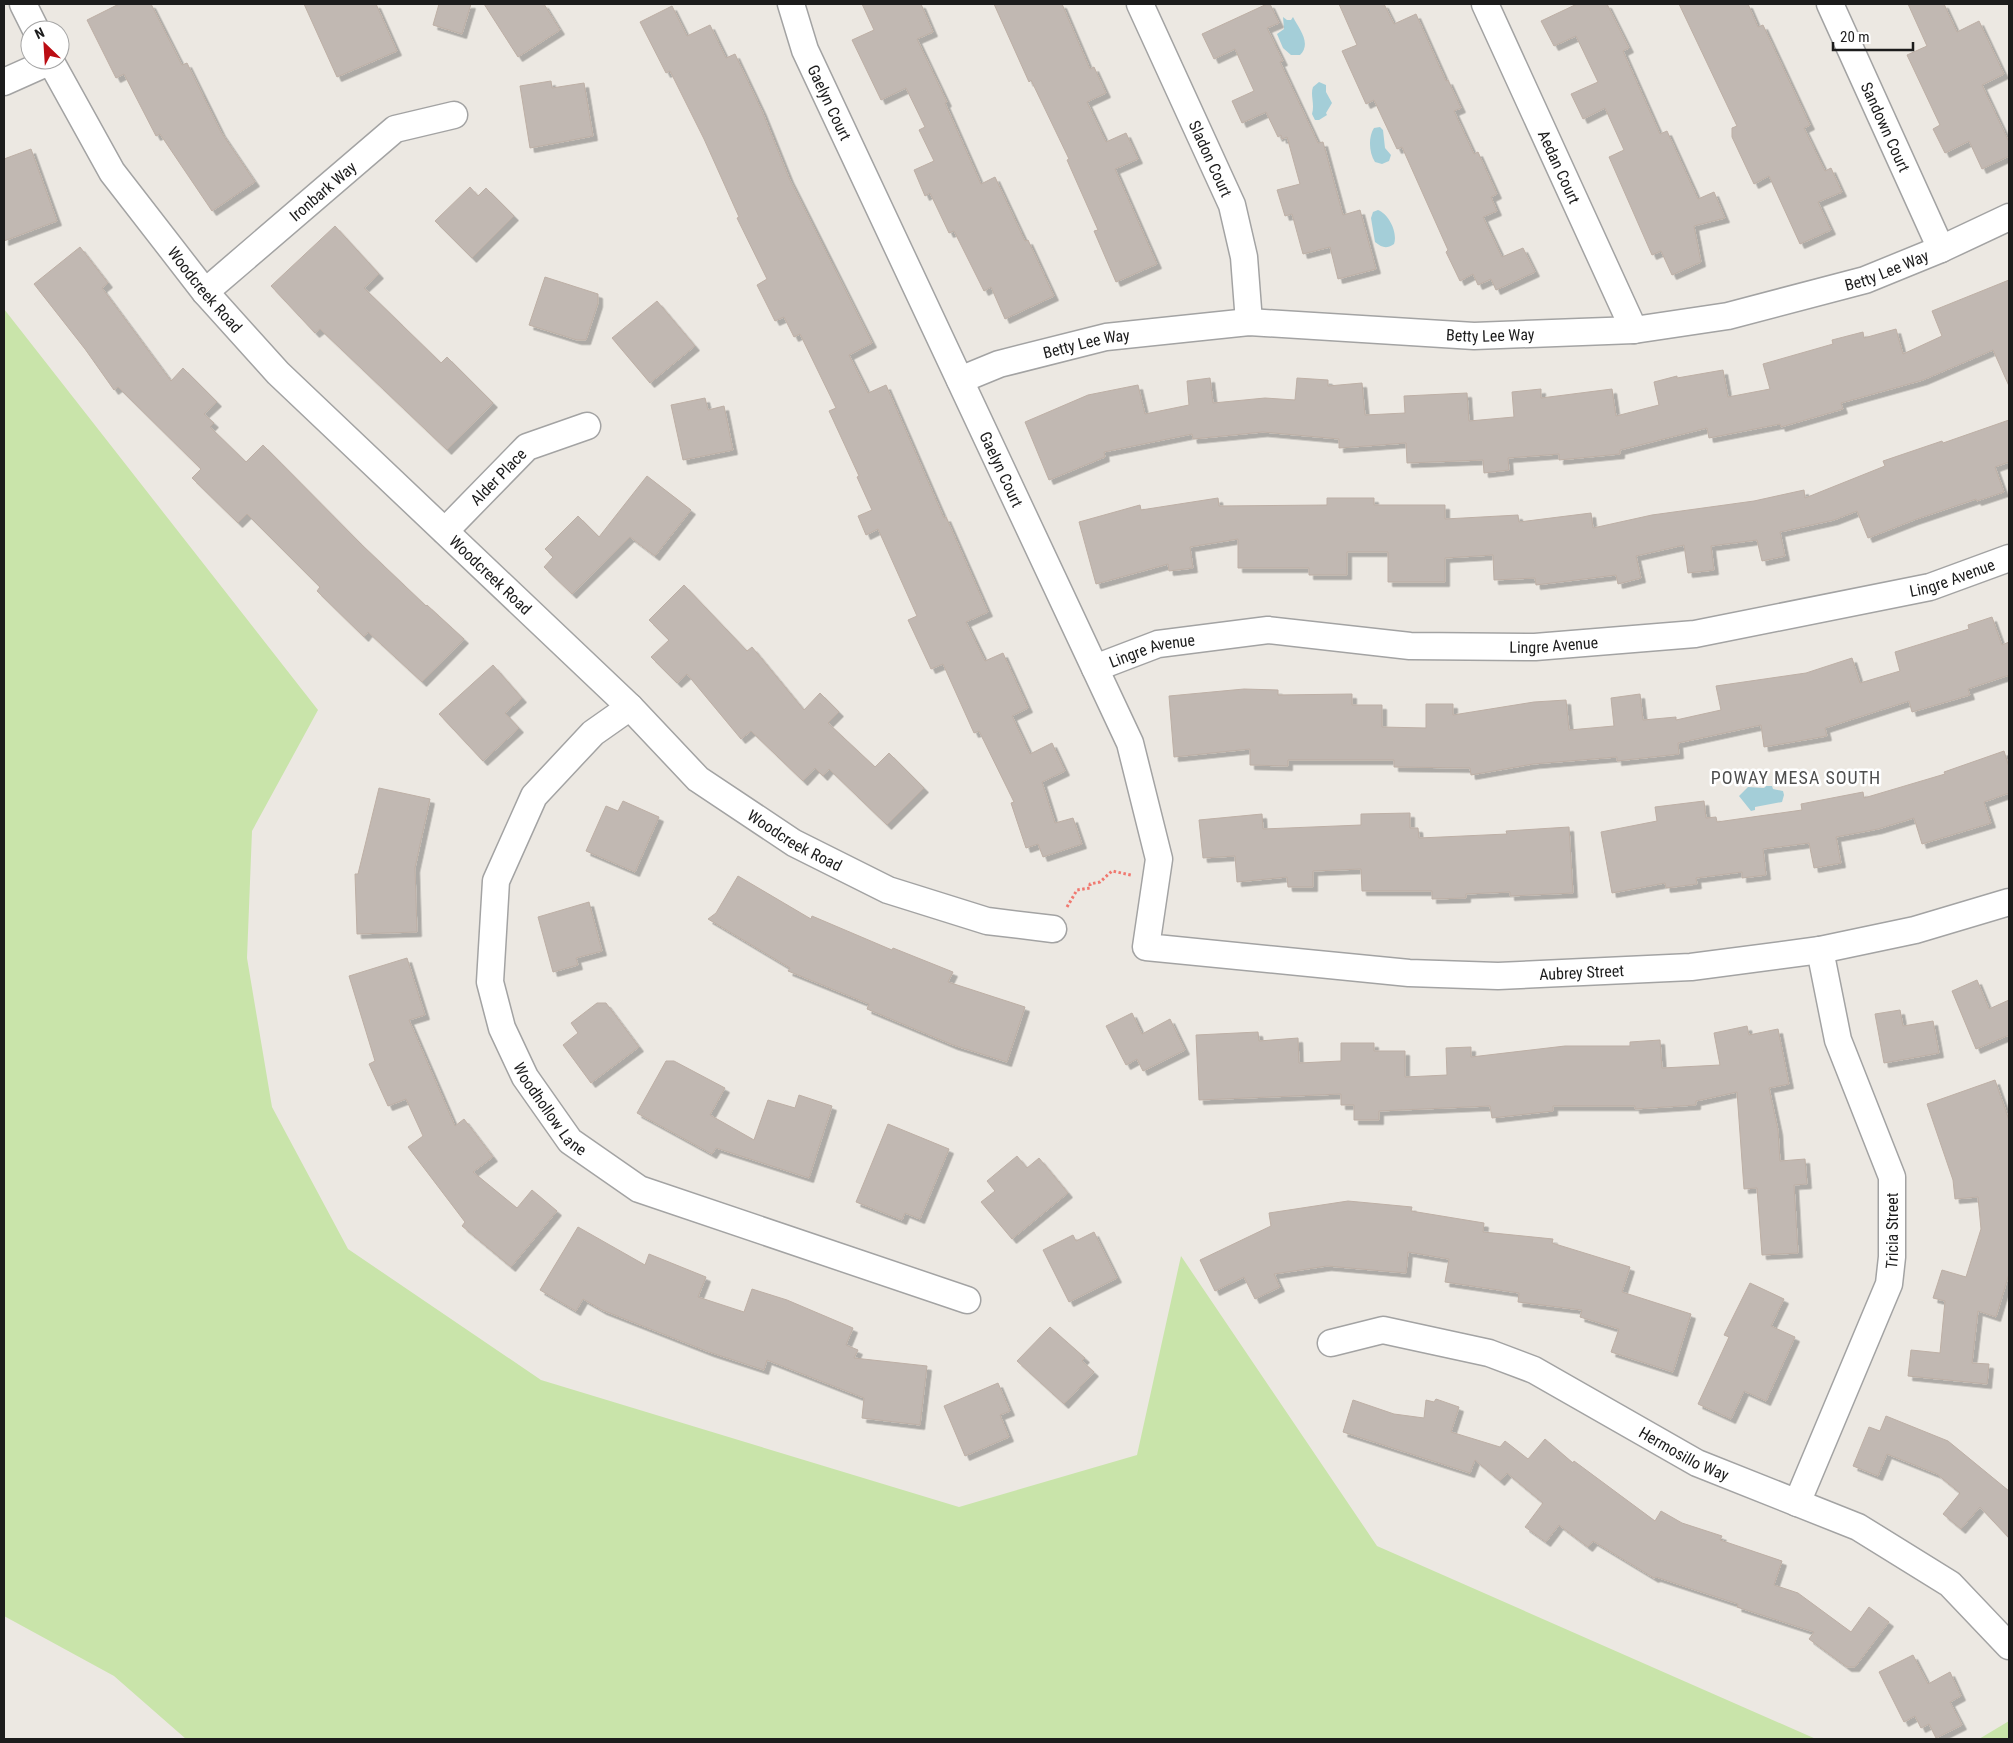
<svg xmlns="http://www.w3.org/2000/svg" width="2013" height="1743" viewBox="0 0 2013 1743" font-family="'Roboto Condensed',sans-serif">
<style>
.grass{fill:#c9e4aa}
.water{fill:#a4ced8}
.building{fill:#c1b8b2;stroke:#bdafa5;filter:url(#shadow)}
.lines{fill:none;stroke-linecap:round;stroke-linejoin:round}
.minor-casing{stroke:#a3a3a3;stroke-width:29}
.path{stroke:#f0786f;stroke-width:3;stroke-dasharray:2.5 2.5;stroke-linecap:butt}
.minor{stroke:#fff;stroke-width:26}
.labels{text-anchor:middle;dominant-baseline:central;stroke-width:5;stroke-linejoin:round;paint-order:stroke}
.street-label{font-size:16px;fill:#1c1c1c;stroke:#fff}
.neighbourhood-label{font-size:18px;letter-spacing:1px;fill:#4f4f4f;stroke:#fff}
</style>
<defs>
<filter id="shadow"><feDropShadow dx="4.5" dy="4.5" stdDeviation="0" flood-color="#0004"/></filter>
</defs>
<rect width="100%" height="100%" fill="#ece8e2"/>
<path class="grass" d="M 4,309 L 318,710 L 252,831 L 247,958 L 272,1107 L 348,1249 L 541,1380 L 959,1507 L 1137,1455 L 1181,1256 L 1377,1546 L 1816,1739 L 186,1739 L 114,1676 L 4,1616 Z
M 2009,1721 L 2009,1739 L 1979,1739 Z"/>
<path class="water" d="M 1283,17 L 1287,20 L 1291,20 L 1293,17 C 1299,29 1312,43 1300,55 L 1291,55 L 1283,48 L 1277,34 L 1284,29 Z
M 1319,82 L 1326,85 L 1326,92 L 1332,103 L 1326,113 L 1327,115 L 1319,120 L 1315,120 L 1312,114 C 1315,104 1310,95 1313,87 Z
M 1380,127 L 1383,130 L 1385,148 L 1391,155 L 1389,161 L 1382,164 L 1375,162 C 1369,153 1368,137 1374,128 Z
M 1378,210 C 1389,214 1398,233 1394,244 C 1386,249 1383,248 1375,242 L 1371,218 L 1373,212 Z
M 1766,786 L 1772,786 L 1773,789 L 1783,791 L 1784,795 L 1782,802 L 1755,807 L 1755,810 L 1751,811 L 1739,796 L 1748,787 L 1764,788 Z"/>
<path class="building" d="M 119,4 L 151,4 L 182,65 L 187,63 L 221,132 L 255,182 L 212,211 L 160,134 L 156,136 L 124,74 L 116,78 L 87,20 Z
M 304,4 L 376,4 L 397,51 L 337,77 Z
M 439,4 L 471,4 L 462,34 L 433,25 Z
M 484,4 L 544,4 L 560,30 L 518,57 Z
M 862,4 L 921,4 L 933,32 L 917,39 L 947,102 L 945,103 L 981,184 L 995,177 L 1025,241 L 1028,240 L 1054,296 L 1005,319 L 991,287 L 984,291 L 954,231 L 949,233 L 930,193 L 925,196 L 914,170 L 934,161 L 919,130 L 925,127 L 906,88 L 881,100 L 852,40 L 874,30 Z
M 994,4 L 1062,4 L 1090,69 L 1094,67 L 1106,93 L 1087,102 L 1106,142 L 1126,133 L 1138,159 L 1115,169 L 1157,264 L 1116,282 L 1094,231 L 1098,230 L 1067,160 L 1069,159 L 1031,80 L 1029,82 Z
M 1267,4 L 1270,4 L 1279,23 L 1267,28 L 1283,61 L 1280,62 L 1318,143 L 1323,142 L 1343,215 L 1360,210 L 1376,269 L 1338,279 L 1330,247 L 1303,254 L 1292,214 L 1285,216 L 1277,190 L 1300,184 L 1287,137 L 1282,139 L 1281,135 L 1278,137 L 1266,112 L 1242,123 L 1232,101 L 1254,91 L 1235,49 L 1214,59 L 1202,34 Z
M 1339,4 L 1384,4 L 1394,24 L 1416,14 L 1446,81 L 1448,80 L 1461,108 L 1454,111 L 1474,154 L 1478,152 L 1497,194 L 1491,197 L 1497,211 L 1483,217 L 1502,257 L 1523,248 L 1535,272 L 1496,290 L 1491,279 L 1478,285 L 1473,274 L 1460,281 L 1446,252 L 1448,250 L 1402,147 L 1397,149 L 1374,100 L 1366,104 L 1342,51 L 1357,45 Z
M 1577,4 L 1607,4 L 1629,48 L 1623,51 L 1660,134 L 1667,131 L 1698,199 L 1714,192 L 1725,218 L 1694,226 L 1701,262 L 1672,275 L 1661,251 L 1652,255 L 1609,157 L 1624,150 L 1605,108 L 1583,119 L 1571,94 L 1598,82 L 1576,36 L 1554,46 L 1541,21 Z
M 1679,4 L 1748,4 L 1758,27 L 1763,25 L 1810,125 L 1804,128 L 1825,171 L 1831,168 L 1842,192 L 1818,202 L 1831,230 L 1800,244 L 1769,176 L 1754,184 L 1732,137 L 1732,128 L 1737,126 Z
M 1908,4 L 1944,4 L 1957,32 L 1979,21 L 2004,74 L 1982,85 L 2009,142 L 2009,156 L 1982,169 L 1969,141 L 1945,153 L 1933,129 L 1940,125 L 1907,55 L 1927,46 Z
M 672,6 L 687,36 L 710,25 L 726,58 L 735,54 L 762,111 L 789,178 L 872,343 L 849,355 L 868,393 L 886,385 L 944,518 L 946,517 L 988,612 L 966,622 L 985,661 L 1003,653 L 1028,708 L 1012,716 L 1030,754 L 1052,743 L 1065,771 L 1042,782 L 1055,823 L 1073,818 L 1082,844 L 1043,857 L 1038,844 L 1026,848 L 1011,803 L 1014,802 L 979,731 L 974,733 L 943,664 L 931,669 L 908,620 L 917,616 L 878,529 L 866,535 L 858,516 L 872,510 L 857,477 L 859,476 L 829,411 L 836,408 L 800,334 L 794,337 L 784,317 L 775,321 L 757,285 L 767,279 L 737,218 L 739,217 L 704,139 L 670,71 L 666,73 L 640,22 Z
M 551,81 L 552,88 L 584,83 L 593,136 L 530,148 L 520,86 Z
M 31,149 L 57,221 L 4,241 L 4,159 Z
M 470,187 L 478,196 L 486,188 L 514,216 L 472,258 L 435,221 Z
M 335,226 L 379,274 L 364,288 L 441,363 L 447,357 L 493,403 L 447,450 L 320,329 L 315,333 L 271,286 Z
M 80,247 L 108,283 L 102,288 L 171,381 L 183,368 L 217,402 L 204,414 L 214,423 L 210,427 L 246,462 L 263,445 L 362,545 L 426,606 L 427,605 L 464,639 L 422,682 L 368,632 L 364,637 L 317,591 L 320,587 L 247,514 L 238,523 L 192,478 L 201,469 L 118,387 L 114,390 L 85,349 L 34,284 Z
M 545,277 L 598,294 L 598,303 L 586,340 L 577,340 L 529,325 Z
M 2009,280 L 2009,386 L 1993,350 L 1923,380 L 1841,403 L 1843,409 L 1781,427 L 1780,424 L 1709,438 L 1707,428 L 1620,450 L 1620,454 L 1559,460 L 1559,454 L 1508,458 L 1509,470 L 1484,473 L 1483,460 L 1407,463 L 1406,443 L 1339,448 L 1339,439 L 1263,432 L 1193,439 L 1192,434 L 1104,452 L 1105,457 L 1049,480 L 1025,422 L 1088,395 L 1138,385 L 1145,414 L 1189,405 L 1187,381 L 1210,378 L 1213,403 L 1265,398 L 1295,400 L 1297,378 L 1328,380 L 1328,386 L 1362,383 L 1365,415 L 1405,413 L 1404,396 L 1467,393 L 1469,421 L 1514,417 L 1512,392 L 1541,389 L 1541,398 L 1612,389 L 1616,416 L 1659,405 L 1654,382 L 1677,376 L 1677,378 L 1723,370 L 1728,397 L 1770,389 L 1763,364 L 1833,344 L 1832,340 L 1863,332 L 1864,338 L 1896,329 L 1903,354 L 1942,336 L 1932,311 Z
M 657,301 L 695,346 L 650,383 L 612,338 Z
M 705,398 L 708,410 L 724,406 L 733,450 L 683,460 L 671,405 Z
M 2009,420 L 2009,462 L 1995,467 L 2004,492 L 1977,501 L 1976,499 L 1914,520 L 1868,538 L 1857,511 L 1834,520 L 1780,532 L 1785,556 L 1762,561 L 1757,540 L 1711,546 L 1714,570 L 1688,573 L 1684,545 L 1636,556 L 1641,578 L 1618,584 L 1616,575 L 1536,585 L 1535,578 L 1494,580 L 1493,555 L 1445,558 L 1445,582 L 1388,582 L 1388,552 L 1347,552 L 1347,575 L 1309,575 L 1309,568 L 1238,568 L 1238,539 L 1190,547 L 1193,568 L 1169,571 L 1168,564 L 1096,584 L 1079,522 L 1140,505 L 1141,510 L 1218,498 L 1219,506 L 1327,505 L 1327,498 L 1374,498 L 1374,505 L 1445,505 L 1445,519 L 1518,515 L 1519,522 L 1591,513 L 1593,528 L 1652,515 L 1754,501 L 1804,490 L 1805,498 L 1885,466 L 1883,461 L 1942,441 L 1943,443 Z
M 647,476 L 691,510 L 655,556 L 630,537 L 572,594 L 544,567 L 553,557 L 545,549 L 578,516 L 599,537 Z
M 684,585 L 747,651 L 752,647 L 804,710 L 820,693 L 839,712 L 828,723 L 875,767 L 889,753 L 924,788 L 887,825 L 829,769 L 823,776 L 815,768 L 803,781 L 751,731 L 741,739 L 687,674 L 677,683 L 651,657 L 669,640 L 649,620 Z
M 1992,617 L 2002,645 L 2009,642 L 2009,675 L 1968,689 L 1970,695 L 1912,712 L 1909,701 L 1825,728 L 1827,736 L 1764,747 L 1761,725 L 1678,743 L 1679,754 L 1617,761 L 1617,757 L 1533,764 L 1471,775 L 1470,768 L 1394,767 L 1394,760 L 1288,760 L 1288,766 L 1250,765 L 1250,749 L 1174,757 L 1169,696 L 1244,689 L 1278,690 L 1278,695 L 1352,694 L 1352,705 L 1382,705 L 1382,727 L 1426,728 L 1426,704 L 1453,704 L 1453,715 L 1534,702 L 1566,700 L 1569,730 L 1614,726 L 1611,698 L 1640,694 L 1643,720 L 1676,717 L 1676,720 L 1721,710 L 1716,686 L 1806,673 L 1852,658 L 1860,683 L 1900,671 L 1895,652 L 1969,629 L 1968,625 Z
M 493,665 L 522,698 L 505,713 L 519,728 L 483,761 L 439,714 Z
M 2004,751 L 2009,767 L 2009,793 L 1984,802 L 1991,823 L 1922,844 L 1914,818 L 1878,829 L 1836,837 L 1841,863 L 1814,868 L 1809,843 L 1763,849 L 1766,875 L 1742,878 L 1742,872 L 1696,878 L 1697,884 L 1666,888 L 1665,883 L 1612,893 L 1601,832 L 1657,821 L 1655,807 L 1704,801 L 1706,818 L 1716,817 L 1717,822 L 1802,810 L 1801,804 L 1863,792 L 1864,798 L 1945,774 L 1944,772 Z
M 379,788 L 430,799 L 415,868 L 417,932 L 357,934 L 355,874 L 358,874 Z
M 623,801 L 659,817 L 635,872 L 586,851 L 606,806 L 618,811 Z
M 1410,813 L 1410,828 L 1418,828 L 1419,838 L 1507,834 L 1506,831 L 1569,827 L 1573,893 L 1510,896 L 1510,892 L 1466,894 L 1466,898 L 1432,899 L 1432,891 L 1362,891 L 1361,869 L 1313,871 L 1313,887 L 1288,887 L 1287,877 L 1237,882 L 1235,856 L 1203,858 L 1199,820 L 1262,814 L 1263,829 L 1361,825 L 1361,814 Z
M 738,876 L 811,919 L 812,916 L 892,950 L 893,948 L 953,972 L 948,982 L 1025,1007 L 1007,1062 L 953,1045 L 867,1009 L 869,1004 L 788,971 L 790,968 L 708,919 L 716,913 Z
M 589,902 L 602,951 L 576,958 L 578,965 L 553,972 L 538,917 Z
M 407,958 L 425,1015 L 409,1020 L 455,1126 L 464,1119 L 493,1157 L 473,1172 L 517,1208 L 532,1190 L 557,1211 L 511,1267 L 462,1226 L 465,1222 L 408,1147 L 423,1136 L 406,1099 L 388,1106 L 369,1064 L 375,1061 L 349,976 Z
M 1977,980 L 1989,1009 L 2009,1000 L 2009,1035 L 1976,1049 L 1952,991 Z
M 597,1003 L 606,1003 L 639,1047 L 591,1083 L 563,1045 L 578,1033 L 571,1023 Z
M 1900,1010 L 1903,1026 L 1933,1021 L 1939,1053 L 1884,1063 L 1875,1014 Z
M 1132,1013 L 1142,1034 L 1170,1019 L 1185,1050 L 1143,1071 L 1137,1059 L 1126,1065 L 1106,1026 Z
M 1747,1026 L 1749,1035 L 1778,1029 L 1789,1084 L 1769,1088 L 1778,1130 L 1780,1161 L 1805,1159 L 1807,1184 L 1794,1185 L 1798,1253 L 1762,1255 L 1757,1188 L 1744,1189 L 1737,1092 L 1696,1101 L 1696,1105 L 1635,1109 L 1635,1106 L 1553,1106 L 1553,1111 L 1492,1118 L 1490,1106 L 1379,1111 L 1379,1120 L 1354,1120 L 1354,1105 L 1341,1105 L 1341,1094 L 1199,1100 L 1196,1035 L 1258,1032 L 1259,1041 L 1298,1038 L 1299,1063 L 1341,1061 L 1341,1043 L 1374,1043 L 1374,1051 L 1405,1051 L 1405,1077 L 1447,1075 L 1446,1048 L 1471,1047 L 1471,1057 L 1565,1046 L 1630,1046 L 1630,1042 L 1660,1040 L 1662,1068 L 1720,1065 L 1714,1033 Z
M 666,1061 L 674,1061 L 725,1088 L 710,1115 L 754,1140 L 768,1100 L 795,1108 L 799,1095 L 832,1106 L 809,1178 L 716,1148 L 712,1154 L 637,1113 Z
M 1995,1080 L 2009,1120 L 2009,1274 L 1996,1317 L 1978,1311 L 1972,1363 L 1989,1364 L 1987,1384 L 1908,1376 L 1911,1350 L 1940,1353 L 1945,1301 L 1933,1298 L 1942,1270 L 1966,1277 L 1981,1229 L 1978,1197 L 1955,1199 L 1953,1180 L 1927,1104 Z
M 888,1124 L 949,1149 L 920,1219 L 905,1213 L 902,1220 L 856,1202 Z
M 1017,1156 L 1027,1168 L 1039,1158 L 1068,1193 L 1012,1239 L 981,1202 L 995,1191 L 987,1181 Z
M 1348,1201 L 1412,1207 L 1411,1211 L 1484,1223 L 1483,1232 L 1553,1239 L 1552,1243 L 1630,1267 L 1622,1292 L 1691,1314 L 1673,1372 L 1611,1352 L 1619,1329 L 1580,1317 L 1582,1310 L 1518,1302 L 1519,1293 L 1445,1282 L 1449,1259 L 1408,1252 L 1406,1273 L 1327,1266 L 1274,1274 L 1280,1287 L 1255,1299 L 1244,1277 L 1215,1291 L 1200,1260 L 1271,1226 L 1269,1213 Z
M 578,1227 L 645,1265 L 649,1254 L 706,1277 L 698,1297 L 744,1312 L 752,1289 L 787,1300 L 853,1328 L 846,1345 L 858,1350 L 854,1358 L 927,1366 L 920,1425 L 862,1418 L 864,1398 L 767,1360 L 764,1370 L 709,1352 L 602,1310 L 583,1299 L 576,1311 L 540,1290 Z
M 1094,1232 L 1117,1278 L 1069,1302 L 1043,1250 L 1073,1235 L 1076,1241 Z
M 1750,1283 L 1784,1299 L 1771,1326 L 1795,1337 L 1766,1401 L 1744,1391 L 1731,1419 L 1698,1404 L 1729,1337 L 1724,1335 Z
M 1050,1327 L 1085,1358 L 1082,1361 L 1094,1372 L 1064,1404 L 1017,1361 Z
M 998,1383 L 1010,1411 L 1000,1415 L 1009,1437 L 965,1456 L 944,1406 Z
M 1436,1399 L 1459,1407 L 1451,1432 L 1500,1447 L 1505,1441 L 1528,1459 L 1545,1439 L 1573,1463 L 1574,1461 L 1655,1521 L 1661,1511 L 1682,1523 L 1722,1536 L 1720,1540 L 1782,1561 L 1774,1585 L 1798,1593 L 1851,1632 L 1869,1607 L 1889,1622 L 1855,1667 L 1847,1667 L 1809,1639 L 1814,1632 L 1737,1607 L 1738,1604 L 1656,1577 L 1654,1578 L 1593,1541 L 1588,1547 L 1559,1525 L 1546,1542 L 1525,1527 L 1543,1503 L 1507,1473 L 1500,1481 L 1475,1460 L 1470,1473 L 1343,1432 L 1353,1400 L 1394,1414 L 1424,1418 L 1426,1400 L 1434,1402 Z
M 1886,1416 L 1948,1441 L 2009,1491 L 2009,1538 L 1980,1507 L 1961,1529 L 1943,1514 L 1960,1493 L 1937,1474 L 1887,1454 L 1878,1476 L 1853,1466 L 1869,1427 L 1880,1431 Z
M 1913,1655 L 1928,1684 L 1950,1672 L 1961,1696 L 1950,1702 L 1962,1725 L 1936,1738 L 1929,1724 L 1921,1728 L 1915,1716 L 1904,1722 L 1879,1672 Z"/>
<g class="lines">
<defs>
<g id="minor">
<path d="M 23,4 L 36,30"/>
<path id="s1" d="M 791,4 L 805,50 L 1130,743 L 1159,859 L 1146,947 L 1409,973 L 1498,976 L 1691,967 L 1820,950 L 1915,930 L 2009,902"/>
<path id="s2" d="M 1140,4 L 1232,205 L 1244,257 L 1249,322"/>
<path id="s3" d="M 1485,4 L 1634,330"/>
<path id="s4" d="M 1830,4 L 1941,249"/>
<path id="s5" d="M 50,60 L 112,172 L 205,292 L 278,373 L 630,707 L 698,779 L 794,843 L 888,890 L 987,921 L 1053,929"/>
<path d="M 4,82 L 51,61"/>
<path id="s6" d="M 205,292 L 395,129 L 454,115"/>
<path id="s7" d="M 960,380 L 999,364 L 1106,337 L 1249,322 L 1474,336 L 1634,330 L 1728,316 L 1865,280 L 1941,249 L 2009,217"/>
<path id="s8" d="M 445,531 L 527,447 L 587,426"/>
<path id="s9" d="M 1095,668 L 1158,644 L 1268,630 L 1410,646 L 1535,647 L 1695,634 L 1930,587 L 2009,558"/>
<path id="s10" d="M 630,707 L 593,733 L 534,796 L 496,881 L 490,982 L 502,1028 L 525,1077 L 570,1141 L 639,1189 L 967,1300"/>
<path id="s11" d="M 1331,1343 L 1383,1330 L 1489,1353 L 1534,1370 L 1697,1463 L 1858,1527 L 1950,1584 L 2009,1646"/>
<path id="s12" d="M 1797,1503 L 1889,1284 L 1892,1257 L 1892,1177 L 1838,1040 L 1820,950"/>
</g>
</defs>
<use href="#minor" class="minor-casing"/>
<path class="path" d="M 1067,907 L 1077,890 L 1090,888 L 1090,884 L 1100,882 L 1112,871 L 1131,875"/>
<use href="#minor" class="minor"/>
</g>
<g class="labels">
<g class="street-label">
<text stroke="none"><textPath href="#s1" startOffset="106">Gaelyn Court</textPath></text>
<text stroke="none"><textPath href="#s4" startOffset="135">Sandown Court</textPath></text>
<text stroke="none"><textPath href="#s2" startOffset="170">Sladon Court</textPath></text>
<text stroke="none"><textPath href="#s3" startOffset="179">Aedan Court</textPath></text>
<text stroke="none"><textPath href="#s6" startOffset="155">Ironbark Way</textPath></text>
<text stroke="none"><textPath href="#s7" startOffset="942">Betty Lee Way</textPath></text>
<text stroke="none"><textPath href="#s5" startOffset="278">Woodcreek Road</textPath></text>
<text stroke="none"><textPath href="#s7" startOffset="538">Betty Lee Way</textPath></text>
<text stroke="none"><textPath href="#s7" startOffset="132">Betty Lee Way</textPath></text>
<text stroke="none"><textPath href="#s1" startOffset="511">Gaelyn Court</textPath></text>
<text stroke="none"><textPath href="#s8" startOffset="76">Alder Place</textPath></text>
<text stroke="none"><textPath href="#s5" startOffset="682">Woodcreek Road</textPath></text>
<text stroke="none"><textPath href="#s9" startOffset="870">Lingre Avenue</textPath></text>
<text stroke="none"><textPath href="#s9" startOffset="465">Lingre Avenue</textPath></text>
<text stroke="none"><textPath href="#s9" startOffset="60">Lingre Avenue</textPath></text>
<text stroke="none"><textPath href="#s5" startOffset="1088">Woodcreek Road</textPath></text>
<text stroke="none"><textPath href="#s1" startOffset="1459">Aubrey Street</textPath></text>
<text stroke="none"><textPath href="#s10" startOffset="468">Woodhollow Lane</textPath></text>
<text stroke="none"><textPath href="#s12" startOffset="291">Tricia Street</textPath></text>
<text stroke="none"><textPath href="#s11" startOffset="382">Hermosillo Way</textPath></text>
</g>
<g class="neighbourhood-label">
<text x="1796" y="777">POWAY MESA SOUTH</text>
</g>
</g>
<rect width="2013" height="1743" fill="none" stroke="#1c1c1c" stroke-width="10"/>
<g transform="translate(45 45) rotate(335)"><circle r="24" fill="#ffffff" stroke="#a4a4a4"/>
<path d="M0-4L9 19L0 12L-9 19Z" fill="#bb0d13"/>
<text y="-8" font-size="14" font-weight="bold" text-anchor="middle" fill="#1c1c1c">N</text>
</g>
<path d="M1833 42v8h80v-8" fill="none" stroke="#1c1c1c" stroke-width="2.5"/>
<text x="1840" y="42" font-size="15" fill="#1c1c1c" stroke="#ffffff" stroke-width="4" paint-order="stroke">20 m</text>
</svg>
